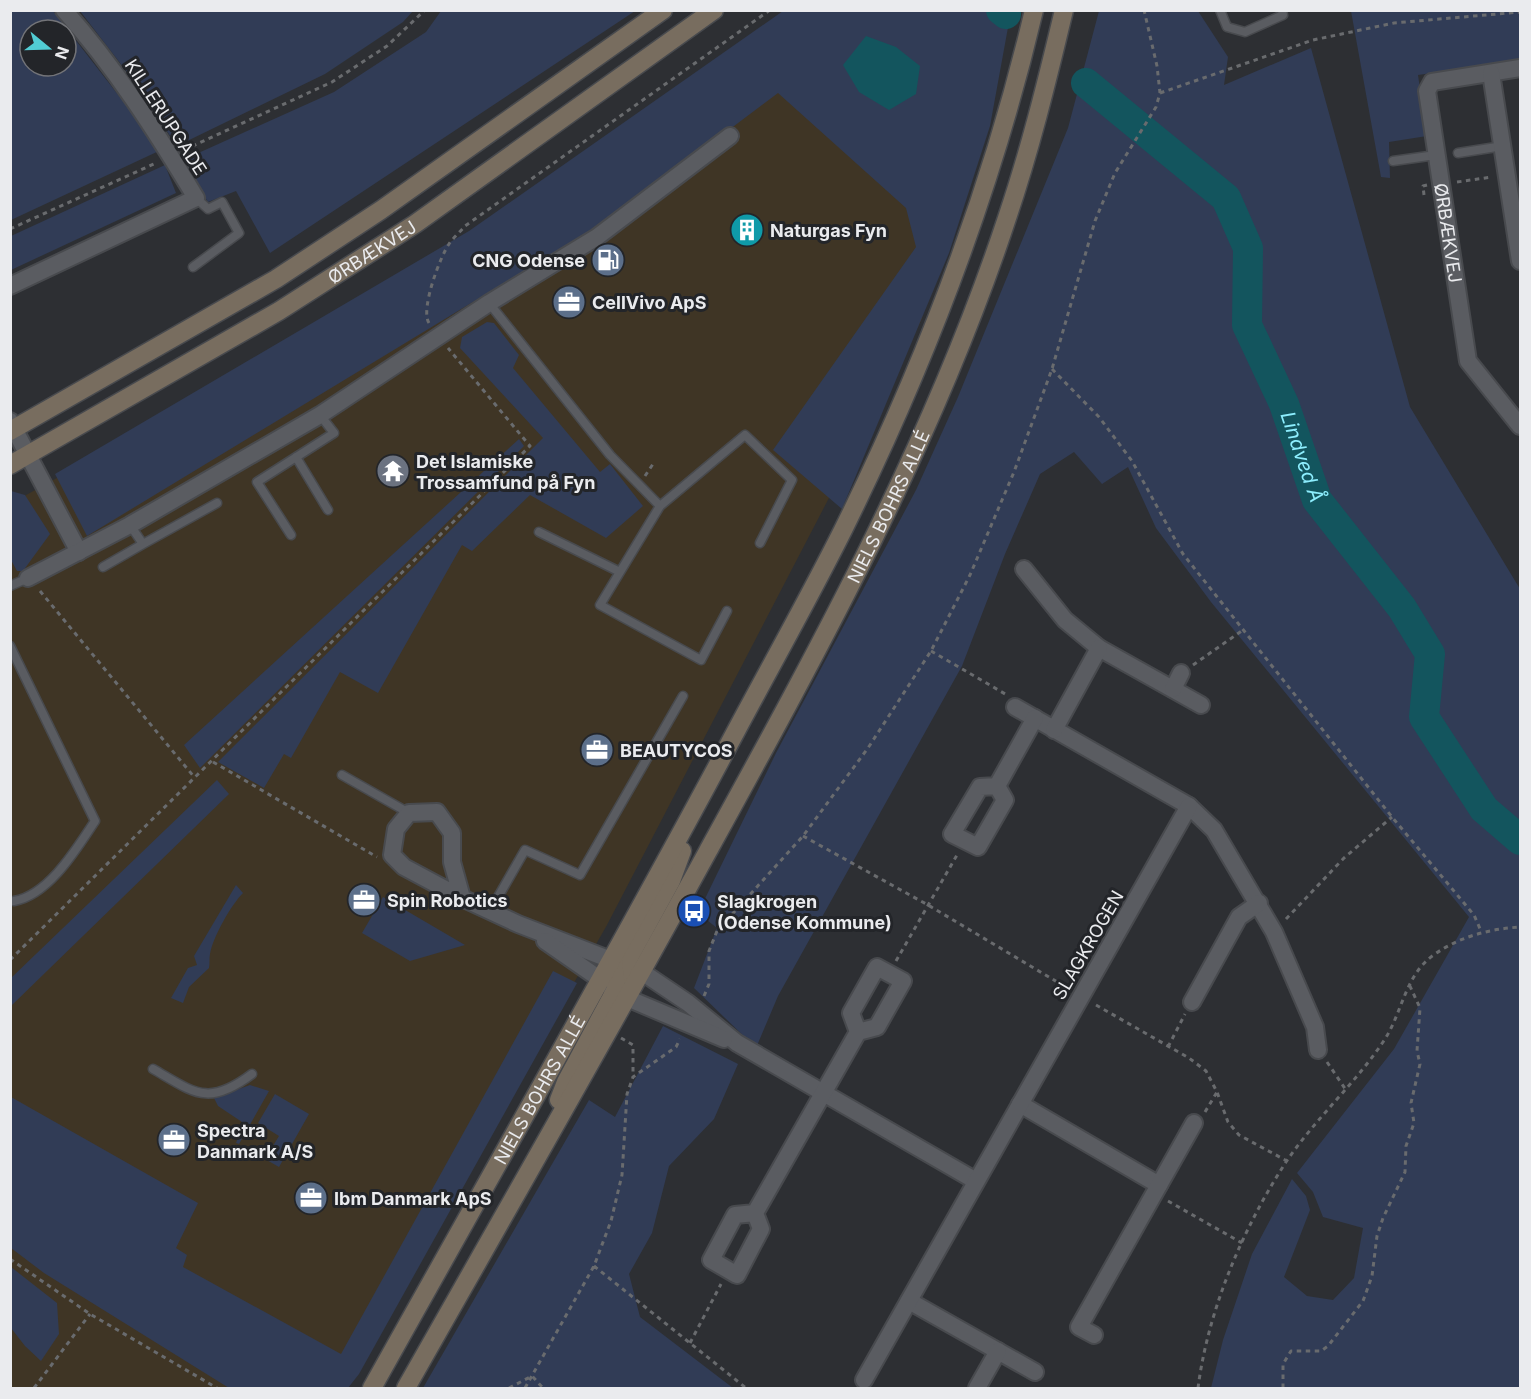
<svg xmlns="http://www.w3.org/2000/svg" width="1531" height="1399" viewBox="0 0 1531 1399" font-family="Inter,sans-serif">
<style>
.commercial{fill:#3f3525}
.green{fill:#313c56;fill-rule:evenodd}
.water{fill:#13555e}
.lines{fill:none;stroke-linecap:round;stroke-linejoin:round}
.river{stroke:#13555e;stroke-width:30}
.lane-casing{stroke:#484a4e;stroke-width:11}
.street-casing{stroke:#484a4e;stroke-width:20}
.secondary-casing{stroke:#484a4e;stroke-width:21}
.path{stroke:#696b6e;stroke-width:3;stroke-dasharray:4.5 4.5;stroke-linecap:butt}
.lane{stroke:#5a5c61;stroke-width:8}
.street{stroke:#5a5c61;stroke-width:16}
.secondary{stroke:#786d5f;stroke-width:18}
.labels{text-anchor:middle;dominant-baseline:central;stroke-width:6;stroke-linejoin:round;paint-order:stroke}
.street-label{font-size:18px;fill:#eaebee;stroke:#232529}
.poi-label{font-size:18px;font-weight:bold;fill:#eaebee;stroke:#232529;text-anchor:start}
.water-label{font-size:20px;font-style:italic;fill:#8deefe;stroke:#232529}
</style>
<rect width="100%" height="100%" fill="#2d2f33"/>
<path class="commercial" d="M 778,78 L 940,218 L 922,319 L 607,925 L 343,1388 L 11,1388 L 10,504 Z"/>
<path class="green" d="M 10,11 L 53,11 L 161,150 L 11,220 ZM 30,30 L 66,30 L 66,66 L 30,66 Z
M 80,11 L 413,11 L 403,22 L 325,74 L 181,144 L 172,139 L 140,89 Z
M 441,11 L 635,11 L 270,253 L 236,191 L 208,202 L 186,169 L 185,159 L 334,92 L 426,32 Z
M 783,11 L 1011,11 L 990,126 L 949,253 L 842,509 L 773,450 L 916,247 L 906,208 L 778,93 L 613,217 L 87,536 L 55,474 L 469,231 Z
M 1099,11 L 1198,11 L 1228,57 L 1224,85 L 1311,48 L 1410,407 L 1520,589 L 1520,1388 L 1211,1388 L 1223,1340 L 1252,1254 L 1292,1179 L 1306,1196 L 1310,1210 L 1284,1277 L 1307,1296 L 1333,1300 L 1354,1278 L 1363,1228 L 1323,1217 L 1313,1192 L 1297,1173 L 1394,1049 L 1469,917 L 1211,602 L 1156,528 L 1128,467 L 1102,484 L 1074,452 L 1040,474 L 1005,554 L 962,666 L 778,996 L 756,1048 L 694,988 L 717,928 L 698,913 L 776,753 L 916,490 L 958,397 L 1068,128 Z
M 1351,11 L 1520,11 L 1520,60 L 1418,75 L 1427,136 L 1389,142 L 1390,178 L 1381,177 Z
M 165,165 L 176,193 L 11,270 L 11,236 Z
M 487,322 L 494,323 L 519,355 L 513,368 L 600,472 L 610,464 L 643,506 L 606,538 L 530,495 L 472,551 L 462,545 L 378,693 L 340,672 L 291,758 L 284,754 L 264,788 L 218,762 L 543,438 L 460,348 L 462,337 Z
M 519,439 L 524,446 L 200,768 L 184,745 Z
M 11,491 L 25,495 L 50,534 L 23,571 L 17,571 L 11,560 Z
M 217,780 L 229,794 L 11,1006 L 11,978 Z
M 236,885 L 243,893 C 231,905 213,937 210,954 C 209,959 210,963 209,968 L 189,987 L 183,1003 L 171,998 L 188,968 L 197,965 L 194,956 Z
M 383,897 L 465,945 L 410,961 L 362,933 Z
M 553,971 L 577,983 L 359,1374 L 348,1388 L 229,1388 L 44,1273 L 11,1248 L 11,1097 L 198,1203 L 176,1248 L 187,1255 L 183,1267 L 341,1354 Z
M 663,1026 L 738,1064 L 714,1119 L 669,1166 L 652,1233 L 629,1274 L 640,1317 L 733,1388 L 423,1388 L 589,1100 L 615,1117 Z
M 250,1085 L 269,1091 L 239,1144 L 236,1143 L 242,1127 L 242,1122 L 218,1106 L 214,1098 Z
M 275,1094 L 309,1114 L 279,1167 L 265,1159 L 279,1136 L 258,1123 Z
M 11,1267 L 57,1303 L 59,1334 L 41,1361 L 25,1346 L 11,1328 Z"/>
<path class="water" d="M 866,36 L 896,47 L 920,66 L 916,94 L 889,110 L 859,92 L 843,65 Z"/>
<g class="lines">
<g class="river">
<path d="M 1001,10 L 1006,14"/>
<path id="s1" d="M 1086,83 L 1226,198 L 1248,248 L 1247,325 L 1284,404 L 1317,500 L 1402,608 L 1430,654 L 1424,717 L 1484,809 L 1520,840"/>
</g>
<defs>
<path id="lane" d="M 1220,10 L 1227,27 L 1245,32 L 1283,15 L 1282,10
M 1458,153 L 1503,146
M 1393,161 L 1436,155
M 193,267 L 239,233 L 222,202 L 208,209 L 196,198
M 489,303 L 610,455 L 660,506 L 600,605 L 701,660 L 727,611
M 296,457 L 328,510
M 660,506 L 745,435 L 792,480 L 760,543
M 539,532 L 618,571
M 291,535 L 257,482 L 334,433 L 320,415
M 143,544 L 217,503
M 103,567 L 143,544 L 130,525
M 10,586 L 28,578
M 10,646 L 95,821 C 77,848 49,895 14,901
M 342,775 L 409,813
M 490,911 L 525,850 L 580,875 L 683,696
M 153,1069 C 195,1093 208,1107 252,1074"/>
<g id="street">
<path id="s2" d="M 1520,68 L 1432,82 L 1427,91 L 1468,361 L 1520,426"/>
<path d="M 1491,73 L 1520,261"/>
<path d="M 10,286 L 196,198 C 157,133 115,67 64,10"/>
<path d="M 10,421 L 79,552"/>
<path d="M 1024,569 L 1065,620 L 1099,648 L 1201,705"/>
<path d="M 28,578 L 130,525 L 320,415 L 489,303 L 597,237 L 730,136"/>
<path d="M 1173,689 L 1181,673"/>
<path d="M 1015,707 L 1189,806 L 1214,830 L 1274,932 L 1315,1027 L 1318,1050"/>
<path d="M 1054,730 L 1099,648"/>
<path d="M 997,786 L 1005,800 L 978,847 L 952,834 L 980,787 L 997,786 L 1035,718"/>
<path d="M 462,898 L 452,862 L 452,833 L 437,812 L 409,813 L 396,829 L 392,855 L 404,867 L 462,898 L 518,924 L 642,972 L 688,1003 L 737,1043 L 976,1181"/>
<path d="M 545,941 L 627,998 L 724,1039"/>
<path d="M 1192,1002 L 1239,917 L 1259,903"/>
<path d="M 1020,1104 L 1159,1185"/>
<path d="M 755,1213 L 761,1229 L 737,1275 L 711,1260 L 735,1215 L 755,1213 L 858,1032 L 877,1027 L 903,981 L 877,967 L 851,1013 L 858,1032"/>
<path d="M 909,1301 L 1035,1372"/>
<path d="M 1094,1335 L 1079,1327 L 1194,1123"/>
<path d="M 864,1380 L 1189,806"/>
<path d="M 977,1388 L 998,1351"/>
</g>
<g id="secondary">
<path d="M 10,431 L 276,279 L 381,210 L 663,10"/>
<path id="s3" d="M 10,465 L 279,311 L 415,224 L 714,10"/>
<path d="M 626,975 L 625,965 L 671,881 L 682,851"/>
<path d="M 559,1100 L 566,1082 L 616,989 L 613,960"/>
<path id="s4" d="M 372,1388 C 491,1175 612,963 727,748 C 765,676 806,604 843,530 C 924,366 992,189 1034,10"/>
<path id="s5" d="M 406,1388 C 507,1210 609,1032 708,851 C 820,647 934,440 1007,218 C 1030,150 1047,81 1064,10"/>
</g>
</defs>
<use href="#lane" class="lane-casing"/>
<use href="#street" class="street-casing"/>
<use href="#secondary" class="secondary-casing"/>
<path class="path" d="M 1160,93 L 1313,40 L 1394,23 L 1520,12
M 184,150 L 332,82 L 387,46 L 425,10
M 1457,182 L 1492,177
M 1424,195 L 1423,186 L 1427,185
M 10,229 L 156,163
M 429,323 C 420,310 440,257 449,244 C 453,238 460,232 465,226 L 770,10
M 1052,369 L 1099,417 L 1132,461 L 1183,554 L 1392,817 L 1474,915 L 1481,931
M 645,476 L 655,461
M 40,591 L 195,778
M 931,651 L 1007,695
M 1193,665 L 1243,630
M 213,762 L 377,857
M 803,836 L 928,905 L 1069,989
M 1286,919 L 1344,858 L 1392,817
M 10,960 L 530,446 L 448,348
M 896,961 L 957,855
M 704,996 L 709,984 L 709,951 L 717,931 L 803,836 L 868,748 L 931,651 L 970,575 L 1014,472 L 1052,369 L 1095,221 L 1115,173 L 1156,107 L 1160,93 L 1157,66 L 1144,10
M 1096,1005 L 1189,1058 L 1206,1071 L 1217,1092 L 1228,1122 L 1239,1135 L 1287,1161
M 621,1038 L 633,1045 L 633,1077
M 1168,1047 L 1185,1014
M 1327,1062 L 1346,1090
M 1205,1112 L 1217,1092
M 1168,1201 L 1242,1243
M 10,1259 L 90,1314 L 217,1388
M 594,1266 L 746,1388
M 690,1343 L 721,1284
M 34,1388 L 90,1314
M 509,1388 L 532,1376 L 543,1388
M 525,1388 L 594,1266 L 611,1221 L 622,1175 L 627,1094 L 633,1077 L 676,1047 L 680,1039
M 1198,1388 C 1208,1310 1243,1228 1286,1162 C 1315,1119 1354,1085 1383,1042 C 1403,1013 1404,975 1435,954 C 1461,936 1490,929 1520,927
M 1283,1388 L 1283,1364 L 1291,1351 L 1321,1351 L 1328,1346 L 1363,1301 L 1372,1276 L 1377,1236 L 1383,1218 L 1405,1172 L 1406,1146 L 1414,1123 L 1411,1103 L 1420,1064 L 1417,1051 L 1420,1008 L 1409,984"/>
<use href="#lane" class="lane"/>
<use href="#street" class="street"/>
<use href="#secondary" class="secondary"/>
</g>
<defs>
<symbol id="building-disc" viewBox="-11 -11 22 22"><circle r="9.5" fill="#0f9aa8" stroke="#232529"/><path d="M-4-6H4V6H1V3H-1V6H-4ZM-2.5-4.3h1.7v1.8h-1.7ZM.8-4.3h1.7v1.8H.8ZM-2.5-1h1.7V.8h-1.7ZM.8-1h1.7V.8H.8Z" fill="#fff"/></symbol>
<symbol id="fuel-disc" viewBox="-11 -11 22 22"><circle r="9.5" fill="#5c6f8a" stroke="#232529"/><path d="M-5.5-6h7V0h2V4h1.3V-2.5L3-4.5l.8-.8L6-3V5H2.5V1h-1V6h-7ZM-4.2-4.7v3.2H.2V-4.7Z" fill="#fff"/></symbol>
<symbol id="office-disc" viewBox="-11 -11 22 22"><circle r="9.5" fill="#5c6f8a" stroke="#232529"/><path d="M-6-3h4V-5.5h4V-3h4V5H-6ZM-1-4.5V-3h2v-1.5ZM-6 0V1H6V0Z" fill="#fff"/></symbol>
<symbol id="temple-disc" viewBox="-11 -11 22 22"><circle r="9.5" fill="#6b7280" stroke="#232529"/><path d="M0-6L5-2H3V0L6.5 2.5H4V6H1.5V3h-3V6H-4V2.5H-6.5L-3 0V-2H-5Z" fill="#fff"/></symbol>
<symbol id="bus-disc" viewBox="-11 -11 22 22"><circle r="9.5" fill="#1a4fb4" stroke="#232529"/><path d="M-5-6H5V4H4V6H2V4H-2V6H-4V4H-5ZM-3.5-4V0h7V-4ZM-3.5 1.2v1.5H-2V1.2ZM2 1.2v1.5H3.5V1.2Z" fill="#fff"/></symbol>
</defs>
<g fill-rule="evenodd">
<use href="#building-disc" x="728" y="211" width="38" height="38"/>
<use href="#fuel-disc" x="589" y="241" width="38" height="38"/>
<use href="#office-disc" x="550" y="283" width="38" height="38"/>
<use href="#temple-disc" x="374" y="452" width="38" height="38"/>
<use href="#office-disc" x="578" y="731" width="38" height="38"/>
<use href="#office-disc" x="345" y="881" width="38" height="38"/>
<use href="#bus-disc" x="675" y="892" width="38" height="38"/>
<use href="#office-disc" x="155" y="1121" width="38" height="38"/>
<use href="#office-disc" x="292" y="1179" width="38" height="38"/>
</g>
<g class="labels">
<g class="street-label">
<text transform="translate(166 117) rotate(57)">KILLERUPGADE</text>
<text stroke="none"><textPath href="#s2" startOffset="243">ØRBÆKVEJ</textPath></text>
<text stroke="none"><textPath href="#s3" startOffset="420">ØRBÆKVEJ</textPath></text>
<text stroke="none"><textPath href="#s5" startOffset="1005">NIELS BOHRS ALLÉ</textPath></text>
<text transform="translate(1088 945) rotate(-60)">SLAGKROGEN</text>
<text stroke="none"><textPath href="#s4" startOffset="342">NIELS BOHRS ALLÉ</textPath></text>
</g>
<g class="poi-label">
<text x="770" y="230">Naturgas Fyn</text>
<text x="585" y="260" text-anchor="end">CNG Odense</text>
<text x="592" y="302">CellVivo ApS</text>
<text x="416" y="461">Det Islamiske<tspan x="416" dy="21">Trossamfund på Fyn</tspan></text>
<text x="620" y="750">BEAUTYCOS</text>
<text x="387" y="900">Spin Robotics</text>
<text x="717" y="901">Slagkrogen<tspan x="717" dy="21">(Odense Kommune)</tspan></text>
<text x="197" y="1130">Spectra<tspan x="197" dy="21">Danmark A/S</tspan></text>
<text x="334" y="1198">Ibm Danmark ApS</text>
</g>
<g class="water-label">
<text stroke="none"><textPath href="#s1" startOffset="456">Lindved Å</textPath></text>
</g>
</g>
<rect width="1531" height="1399" fill="none" stroke="#eaebee" stroke-width="24"/>
<g transform="translate(48 48) rotate(109)"><circle r="28" fill="#232529" stroke="#737478" stroke-width="1.5"/>
<path d="M0-4.5L10 22L0 15L-10 22Z" fill="#51ccd3"/>
<text y="-9" font-size="16" font-weight="bold" text-anchor="middle" fill="#eaebee">N</text>
</g>
</svg>
